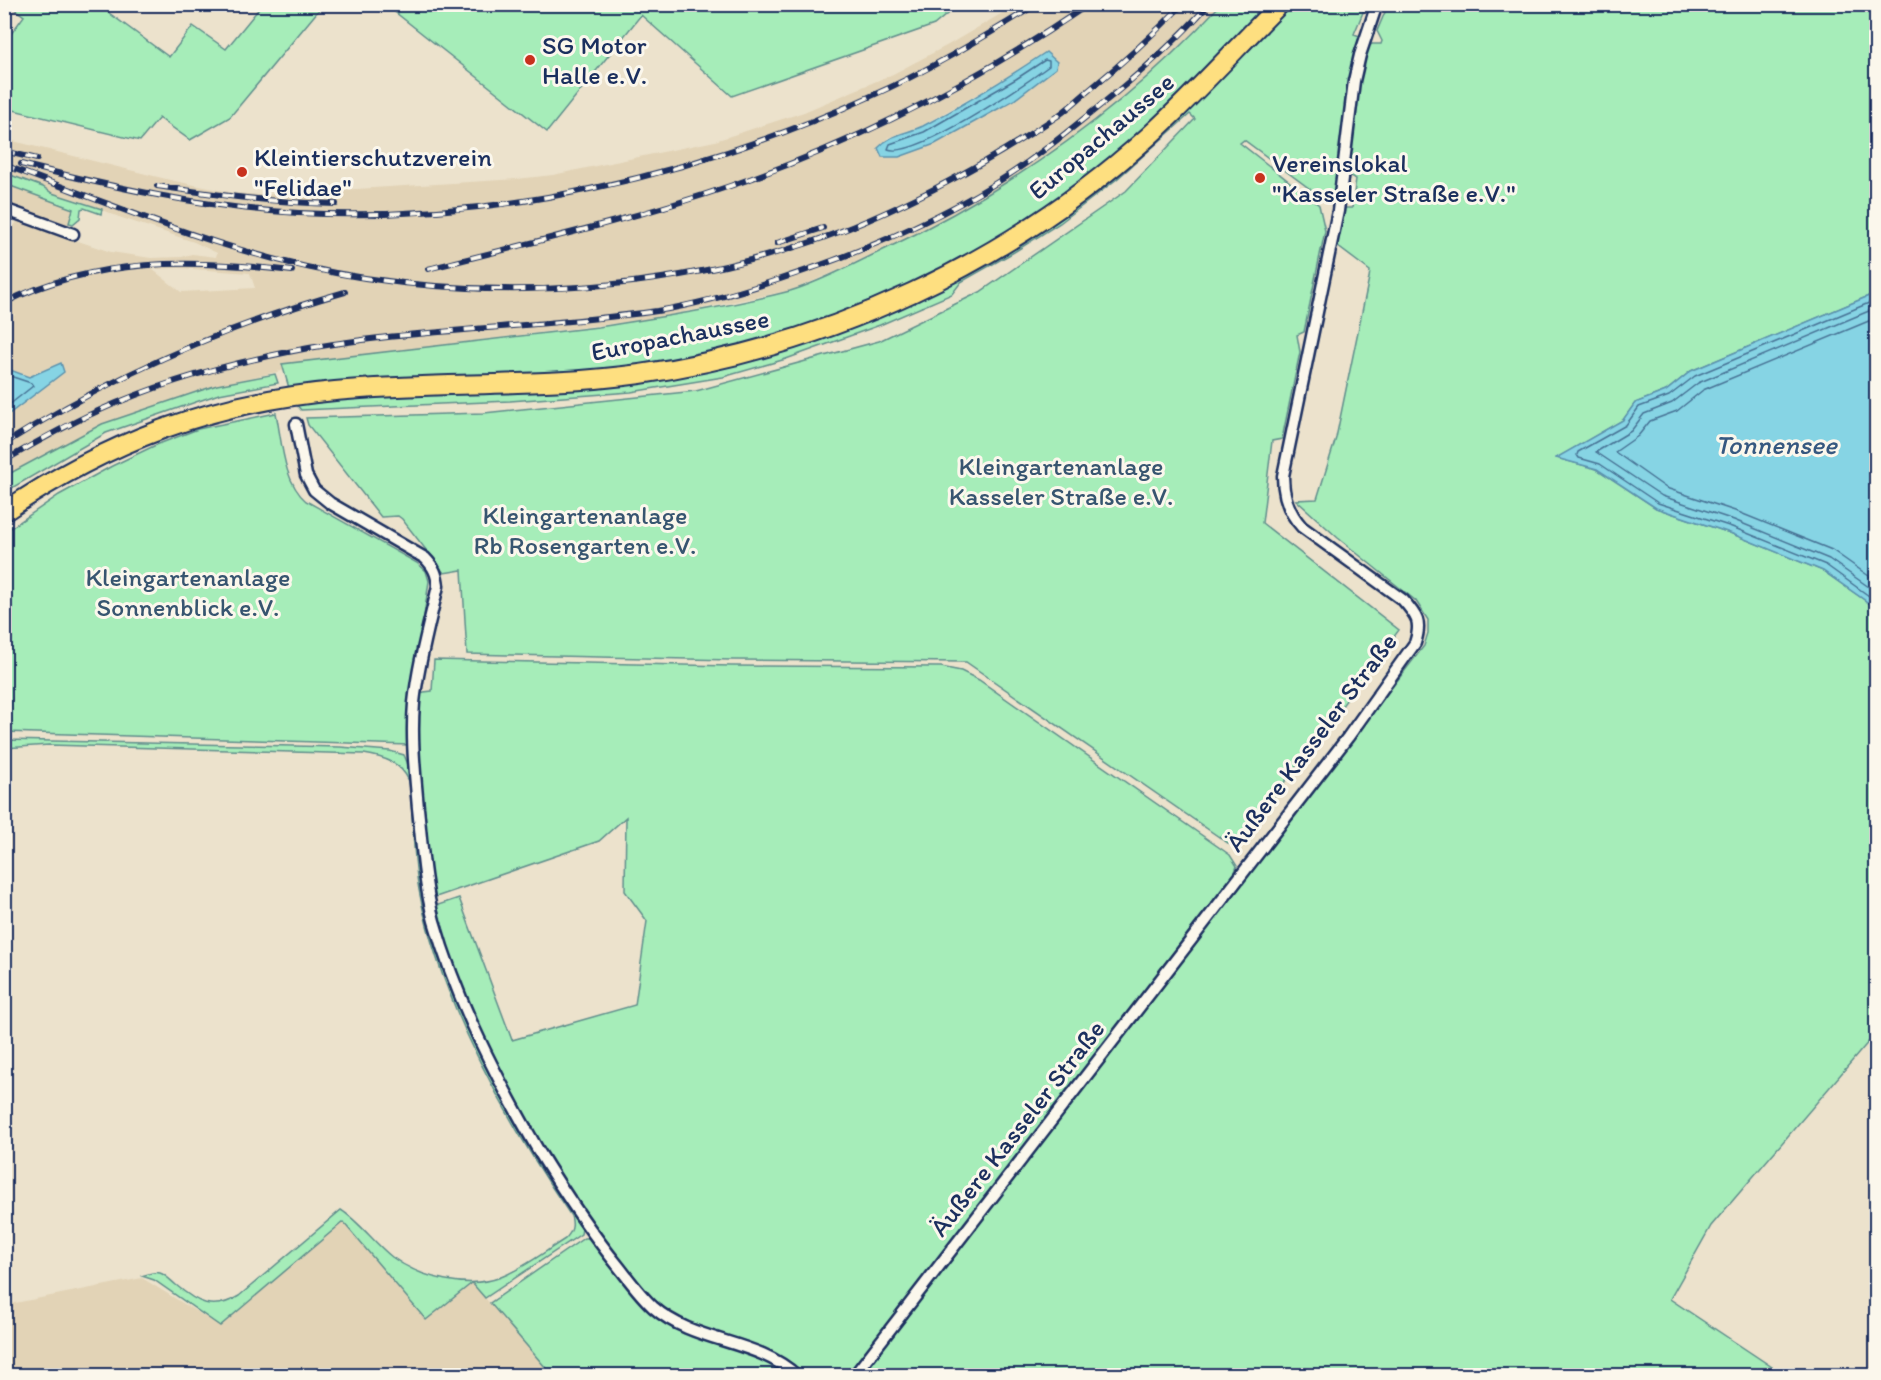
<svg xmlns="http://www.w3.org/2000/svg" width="1881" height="1380" viewBox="0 0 1881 1380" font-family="Itim,sans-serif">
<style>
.built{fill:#e2d3b6;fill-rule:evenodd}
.green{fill:#a6edb9;stroke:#608e8c;stroke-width:1.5}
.water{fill:#86d4e4;stroke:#5b92ae;stroke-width:1.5}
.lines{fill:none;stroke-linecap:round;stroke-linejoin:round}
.shore{stroke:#467194;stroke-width:1.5}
.street-casing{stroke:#1b2f5e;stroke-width:15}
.primary-casing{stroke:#1b2f5e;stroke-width:22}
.street{stroke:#fbf7ec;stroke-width:10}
.primary{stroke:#fedf80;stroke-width:18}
.rail-casing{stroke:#1b2f5e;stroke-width:6}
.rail{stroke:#fbf7ec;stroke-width:4;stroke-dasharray:11;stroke-linecap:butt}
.poi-dot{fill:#c8321e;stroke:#fbf7ec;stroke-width:2}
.labels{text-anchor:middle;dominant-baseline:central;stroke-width:6;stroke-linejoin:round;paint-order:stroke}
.poi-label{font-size:26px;fill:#1b2f5e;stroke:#fbf7ec;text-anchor:start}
.street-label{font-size:26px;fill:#1b2f5e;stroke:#fbf7ec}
.park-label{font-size:26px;fill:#375570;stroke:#fbf7ec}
.water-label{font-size:27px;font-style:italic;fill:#365880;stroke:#fbf7ec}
</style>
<rect width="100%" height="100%" fill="#ece2cc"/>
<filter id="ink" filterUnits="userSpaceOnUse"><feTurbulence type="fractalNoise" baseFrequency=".0167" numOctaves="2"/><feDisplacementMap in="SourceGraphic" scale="12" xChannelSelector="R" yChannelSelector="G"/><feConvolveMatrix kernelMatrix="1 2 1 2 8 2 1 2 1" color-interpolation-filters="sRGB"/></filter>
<g filter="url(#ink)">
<path class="built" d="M 1016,5 L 1220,5 L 1169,56 L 1127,95 L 1090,125 L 1038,163 L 940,222 L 837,271 L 792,290 L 649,319 L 345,357 L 217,385 L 102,424 L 5,476 L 5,326 L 15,314 L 5,314 L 4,238 L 18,221 L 111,252 L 151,258 L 182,257 L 192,254 L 216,257 L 217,253 L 194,242 L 119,217 L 77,200 L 52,193 L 43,187 L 5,173 L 5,139 L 170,180 L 233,193 L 260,195 L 517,179 L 553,175 L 715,141 L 804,112 L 893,74 L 948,45 ZM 1046,52 L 899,157 L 887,138 L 921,126 L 1013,74 ZM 179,268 L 250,273 L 255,288 L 181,292 L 152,269 Z
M 4,184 L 74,209 L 68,226 L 5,204 Z
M 343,1221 L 426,1320 L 472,1283 L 552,1375 L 5,1376 L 5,1305 L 142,1278 L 220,1326 Z"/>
<path class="green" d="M 9,5 L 98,5 L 169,57 L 193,26 L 226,49 L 262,5 L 323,5 L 230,117 L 190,140 L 159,118 L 140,141 L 5,108 L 5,42 L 24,16 Z
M 386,5 L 958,5 L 934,25 L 732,96 L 641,15 L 547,132 Z
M 1220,5 L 1271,5 L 1199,79 L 1112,159 L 1001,238 L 874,303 L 739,348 L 603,372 L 289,388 L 282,364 L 598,327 C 662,317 728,307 790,291 C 820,282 849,266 877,253 C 1007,192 1123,111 1220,5 Z
M 1292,5 L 1366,5 L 1354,34 L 1360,36 L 1348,80 L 1336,187 L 1332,199 L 1327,200 L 1321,197 L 1244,140 L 1240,143 L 1319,205 L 1325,231 L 1304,332 L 1297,335 L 1300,352 L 1282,439 L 1272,441 L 1262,523 L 1399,630 L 1235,848 L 966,662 L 732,660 L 467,654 L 462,570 L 444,573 L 402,519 L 398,516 L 381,517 L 308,425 L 306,418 L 484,413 L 696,391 L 879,341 L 980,292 L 1126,191 L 1195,119 L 1190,114 L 1117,179 L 1060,223 L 1014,252 L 961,282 L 952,294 L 880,325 L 786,359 L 723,377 L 631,392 L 510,401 L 301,410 L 294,402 L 706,368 L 1008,249 Z
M 1388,5 L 1876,5 L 1876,293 L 1691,371 L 1666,391 L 1635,403 L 1623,420 L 1557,458 L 1597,469 L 1656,508 L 1730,533 L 1823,571 L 1876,608 L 1876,1033 L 1711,1226 L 1670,1299 L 1784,1375 L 861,1376 L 1424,646 L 1428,633 L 1428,620 L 1416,601 L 1338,538 L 1296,500 L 1317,499 L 1336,438 L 1369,278 L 1370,271 L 1337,246 L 1336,242 L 1343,210 L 1344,208 L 1352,208 L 1356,179 L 1348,175 L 1347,172 L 1356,93 L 1367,47 L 1372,44 L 1381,44 L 1382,41 L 1377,31 Z
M 5,173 L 43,187 L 52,193 L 102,209 L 101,214 L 84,208 L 81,209 L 80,218 L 73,224 L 69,223 L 73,209 L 5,184 Z
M 275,374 L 278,383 L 219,394 L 106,433 L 5,492 L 5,476 L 102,424 L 217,385 Z
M 276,413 C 282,442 283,481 306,501 L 417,563 L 426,571 L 429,581 L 411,706 L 409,745 L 5,732 L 5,532 L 59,495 L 112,466 L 156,445 L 198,429 Z
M 434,660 L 732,666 L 941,667 L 961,671 L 979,680 L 1230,855 L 1237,866 L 1235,872 L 848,1375 L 803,1375 L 781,1358 L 694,1329 L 657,1305 L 633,1279 L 582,1214 L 558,1176 L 489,1052 L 451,959 L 436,909 L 438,905 L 459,898 L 512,1040 L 635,1005 L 647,921 L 625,891 L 626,817 L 599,841 L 433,898 C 423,832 417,763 420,695 L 424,692 L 432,691 Z
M 5,740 L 340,747 L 390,751 L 404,755 C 413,773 412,793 414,813 C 416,843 417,874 424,903 C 431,931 441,958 451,985 C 484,1071 529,1154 582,1229 L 581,1234 L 485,1298 L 472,1283 L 426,1320 L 343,1222 L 220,1326 L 154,1280 L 142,1276 C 148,1274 154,1271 160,1273 C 166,1275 171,1281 176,1285 C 197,1303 213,1312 239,1296 L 341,1210 C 360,1222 374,1243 392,1257 C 420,1278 468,1290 501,1277 C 524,1268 544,1252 565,1239 C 572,1232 574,1226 571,1216 C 509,1125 441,1003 420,895 C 412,858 414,818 409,781 C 401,762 383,757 364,754 L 49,745 L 5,748 Z
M 584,1238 L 590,1238 L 664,1322 L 683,1332 L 703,1339 L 762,1357 L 790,1375 L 552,1375 L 490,1303 Z"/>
<path class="water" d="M 1046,52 L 1057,62 L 1056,68 L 1014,100 L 935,144 L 899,157 L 882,157 L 878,148 C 892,133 906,134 923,126 C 965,104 1007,78 1046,52 Z
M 1876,293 L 1876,608 L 1823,571 L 1730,533 L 1656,508 L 1597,469 L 1556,458 L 1623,420 L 1635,403 L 1666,391 L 1691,371 Z
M 61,363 L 64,372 L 5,417 L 5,368 L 29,377 Z"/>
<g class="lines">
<path class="shore" d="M 1045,60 L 1049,61 L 1049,66 C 1025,84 914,160 888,149 L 890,144 L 924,132 L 1016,79 Z
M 1876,300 L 1695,376 L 1669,396 L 1639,407 L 1626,425 L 1578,452 L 1577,455 L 1579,458 L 1600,464 L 1658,503 L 1732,527 L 1826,565 L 1876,601
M 1876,308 L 1698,383 L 1672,403 L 1644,414 L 1631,431 L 1596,452 L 1662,496 L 1734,520 L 1829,559 L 1876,592
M 1876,318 L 1703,390 L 1677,411 L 1650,421 L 1638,436 L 1615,452 L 1666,488 L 1738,512 L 1832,550 L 1876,581
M 4,374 L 31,383 L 33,386 L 4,409"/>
<defs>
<path id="street" d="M 4,209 L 73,234
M 296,424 L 306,475 L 314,490 L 330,503 L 425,558 C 434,567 437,574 438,586 C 429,625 418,664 414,703 C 411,738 415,773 418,808 C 422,845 424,884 434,921 C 457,1002 496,1077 538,1150 C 563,1191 589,1230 619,1267 C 630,1281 640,1295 653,1307 C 695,1344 756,1338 797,1376
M 854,1376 L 1348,737 L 1415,643 C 1422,622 1417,616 1403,600 L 1302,527 C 1288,512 1283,496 1283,476 L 1338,211 L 1354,81 L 1360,55 L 1377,4"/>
<path id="primary" d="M 4,512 C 106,442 212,402 335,391 C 436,381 539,388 640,374 C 828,347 1009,263 1149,136 C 1195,94 1236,48 1280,4"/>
</defs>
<use href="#street" class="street-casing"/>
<use href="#primary" class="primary-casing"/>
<use href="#street" class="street"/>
<use href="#primary" class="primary"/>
<defs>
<path id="rail" d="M 4,151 L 37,159
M 21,164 C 112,187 205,208 299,213 C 494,223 692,177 869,97 C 928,71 983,38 1037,4
M 4,165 C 122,208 240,260 365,278 C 511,300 667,290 808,243 C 890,216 981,167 1053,119 C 1066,111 1077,100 1088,91 C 1121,64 1153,35 1183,4
M 157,186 C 217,195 276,203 336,204
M 777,243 L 823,228
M 428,269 C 529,243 631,220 730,186 C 858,142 977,81 1089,4
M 4,303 C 96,257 193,259 292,271
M 4,444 C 109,378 225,326 345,292
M 4,461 C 35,443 66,425 98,411 C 158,384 223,365 288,352 C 409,328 534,329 657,311 C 704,303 758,287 804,271 C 870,248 936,220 996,183 C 1032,161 1065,134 1097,108 C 1137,76 1175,43 1209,4"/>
</defs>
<use href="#rail" class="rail-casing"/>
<use href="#rail" class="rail"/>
</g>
</g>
<g class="poi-dot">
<circle cx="530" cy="60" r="6"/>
<circle cx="242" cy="172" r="6"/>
<circle cx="1260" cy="178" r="6"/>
</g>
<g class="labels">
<g class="poi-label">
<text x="542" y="45">SG Motor<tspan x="542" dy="30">Halle e.V.</tspan></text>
<text x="254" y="157">Kleintierschutzverein<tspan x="254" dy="30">"Felidae"</tspan></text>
<text x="1272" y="163">Vereinslokal<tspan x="1272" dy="30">"Kasseler Straße e.V."</tspan></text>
</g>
<g class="street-label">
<text transform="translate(1101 136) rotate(-40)">Europachaussee</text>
<text transform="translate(680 335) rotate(-11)">Europachaussee</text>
<text transform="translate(1311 742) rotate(-53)">Äußere Kasseler Straße</text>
<text transform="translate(1017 1128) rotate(-52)">Äußere Kasseler Straße</text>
</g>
<g class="park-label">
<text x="1061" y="466">Kleingartenanlage<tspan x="1061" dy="30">Kasseler Straße e.V.</tspan></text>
<text x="585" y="515">Kleingartenanlage<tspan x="585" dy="30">Rb Rosengarten e.V.</tspan></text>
<text x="188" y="577">Kleingartenanlage<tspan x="188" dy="30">Sonnenblick e.V.</tspan></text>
</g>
<g class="water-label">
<text x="1776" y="444">Tonnensee</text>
</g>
</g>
<rect width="1881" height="1380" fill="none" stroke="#fbf7ec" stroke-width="24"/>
<rect x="12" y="12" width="1857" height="1356" fill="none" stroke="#1b2f5e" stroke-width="2" filter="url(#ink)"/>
</svg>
